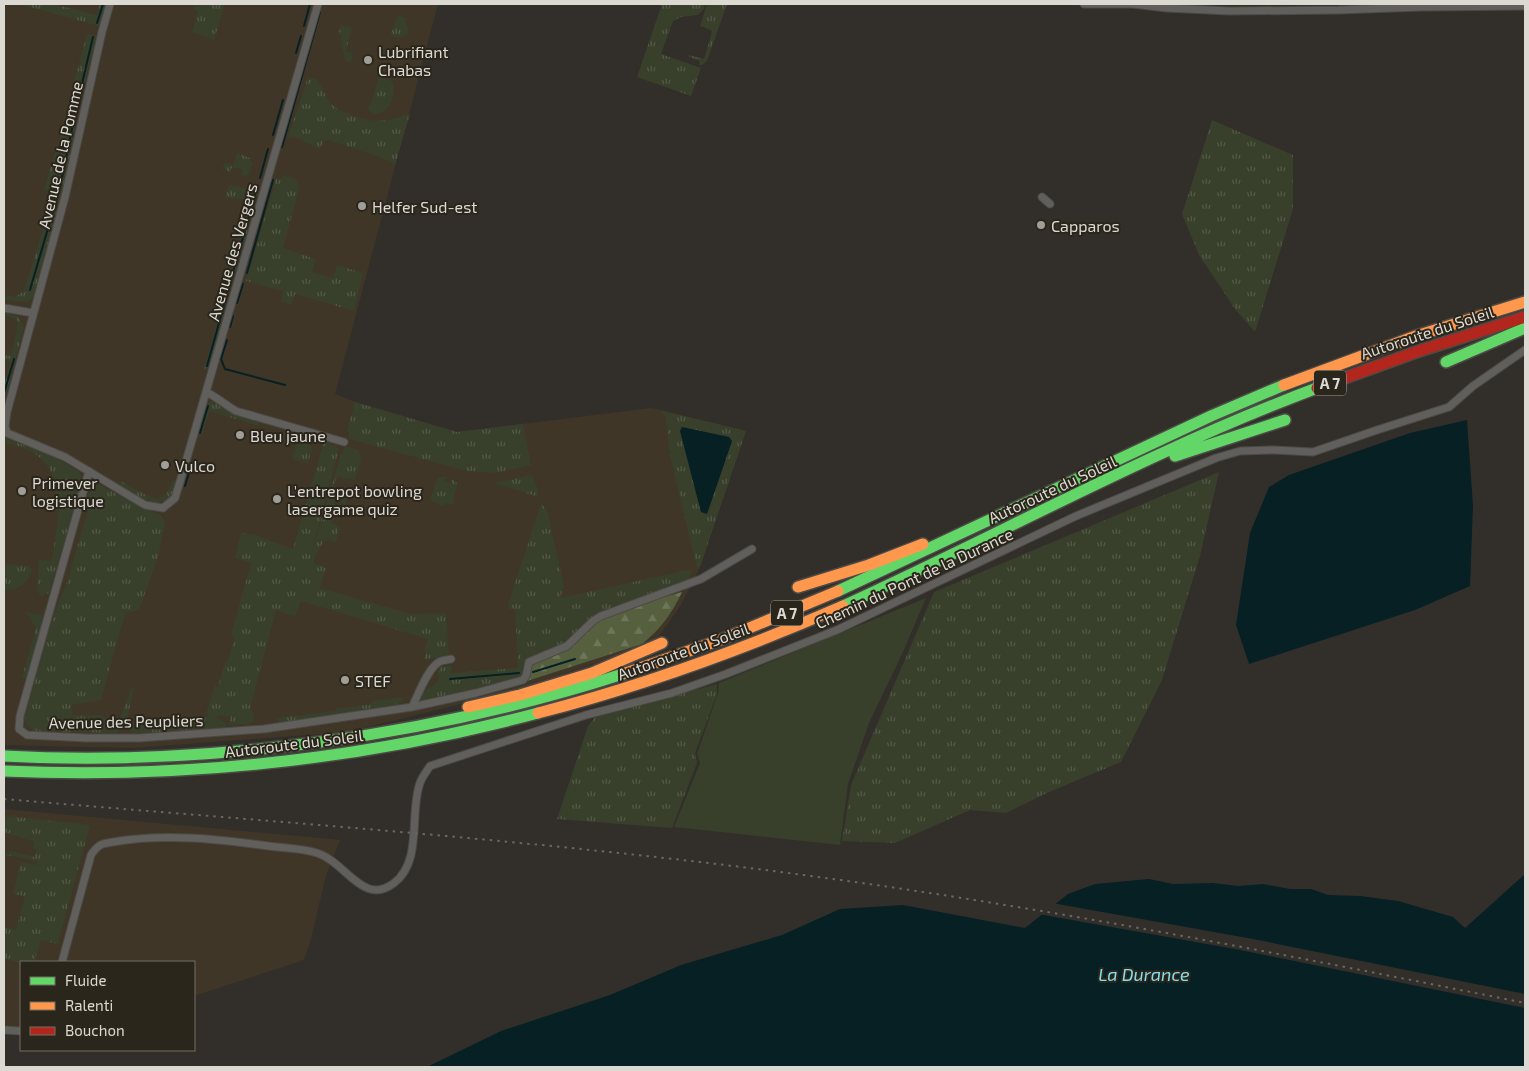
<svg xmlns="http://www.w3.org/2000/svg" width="1529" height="1071" viewBox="0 0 1529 1071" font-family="'Exo 2',sans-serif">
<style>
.industrial{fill:#3f3627}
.grass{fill:url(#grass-tufts)}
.forest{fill:url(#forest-firs)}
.pitch{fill:#383f2a}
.water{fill:#072024}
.pier{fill:#322f2a}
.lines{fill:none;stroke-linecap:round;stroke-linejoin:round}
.stream{stroke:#072024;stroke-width:2}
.street-casing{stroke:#4c4a46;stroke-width:9}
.fast-casing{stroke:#4c4a46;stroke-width:14}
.slow-casing{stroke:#4c4a46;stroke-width:14}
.jam-casing{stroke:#4c4a46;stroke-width:14}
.street{stroke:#615f5b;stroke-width:7}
.fast{stroke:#63d668;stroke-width:11}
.slow{stroke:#ff974d;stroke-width:11}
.jam{stroke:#b3261e;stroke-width:11}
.rail{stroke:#696663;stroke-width:2;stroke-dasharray:2.5 5;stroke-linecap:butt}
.poi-dot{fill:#a09e97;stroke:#2b261c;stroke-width:2}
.labels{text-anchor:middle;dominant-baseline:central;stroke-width:4;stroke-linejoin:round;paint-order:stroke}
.shield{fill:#2b261c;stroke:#a7a39b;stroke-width:1}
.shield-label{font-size:15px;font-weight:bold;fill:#dcd9d2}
.poi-label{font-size:16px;fill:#dcd9d2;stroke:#2b261c;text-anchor:start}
.street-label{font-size:16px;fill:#dcd9d2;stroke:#2b261c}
.water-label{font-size:18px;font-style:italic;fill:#84ddec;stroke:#2b261c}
</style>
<defs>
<pattern id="grass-tufts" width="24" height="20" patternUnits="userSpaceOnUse" patternTransform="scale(1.25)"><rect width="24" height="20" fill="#383f2a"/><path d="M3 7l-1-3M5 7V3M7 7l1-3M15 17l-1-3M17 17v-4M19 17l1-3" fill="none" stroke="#545a48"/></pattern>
<pattern id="forest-firs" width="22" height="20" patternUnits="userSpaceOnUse" patternTransform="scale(1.25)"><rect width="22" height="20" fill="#56603f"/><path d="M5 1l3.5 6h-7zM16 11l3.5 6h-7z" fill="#6e765a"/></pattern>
</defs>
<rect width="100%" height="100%" fill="#322f2a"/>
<path class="industrial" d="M 4,4 L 438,4 L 335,394 L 355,402 L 457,432 L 651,408 L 746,431 L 700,567 L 681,605 L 660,635 L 645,647 L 509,692 L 348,732 L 133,748 L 4,745 Z
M 4,809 L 340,840 L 326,875 L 311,939 L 304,960 L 194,996 L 194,962 L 21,962 L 21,1032 L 4,1029 Z"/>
<path class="grass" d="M 19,4 L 52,4 L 97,15 L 100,4 L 106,4 L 99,26 Z
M 196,4 L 225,4 L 214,40 L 192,32 L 198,11 L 194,10 Z
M 662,4 L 705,4 L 704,9 L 698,15 L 681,17 L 673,21 L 661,54 L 701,68 L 691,96 L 637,77 Z
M 707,4 L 727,4 L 707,61 L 702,65 L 699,65 L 700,61 L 689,57 L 689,55 L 704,59 L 712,32 L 711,30 L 700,26 Z
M 398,15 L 405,18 L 409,32 C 404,39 398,38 390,36 Z
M 340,25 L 352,28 L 346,51 L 353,53 L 351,62 L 345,60 L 339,30 Z
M 87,34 L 96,36 L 80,104 L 68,104 Z
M 308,77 L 318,80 C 328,99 329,108 350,114 L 350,116 L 376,121 L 388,120 L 410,114 L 395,165 L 385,159 L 328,140 L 323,142 L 320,149 L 297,138 L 288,137 Z
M 379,77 L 390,80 L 394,85 C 393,102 391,110 374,115 L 369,110 Z
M 1212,120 L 1293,155 L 1293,209 L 1255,332 L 1235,309 L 1199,255 L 1182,214 Z
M 68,122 L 75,124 L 75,127 L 66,183 L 33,297 L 28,302 L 4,300 L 4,295 L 15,297 L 24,291 L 42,233 L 52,191 L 44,190 L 58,142 Z
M 237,153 L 250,158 L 250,161 L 253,162 L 249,174 L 247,176 L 241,175 L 243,170 L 232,167 L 230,172 L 222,169 L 225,163 L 233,165 Z
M 284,175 C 293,177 298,179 299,189 L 283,248 L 316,259 L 312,272 L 333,278 L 337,265 L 363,273 L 354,311 L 295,294 L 291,305 L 281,301 L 283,291 L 246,281 L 276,179 L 280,180 Z
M 229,185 L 248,189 L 252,187 L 258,188 L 259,191 L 255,199 L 233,199 L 225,197 Z
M 251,209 L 253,215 L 232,284 L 231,288 L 227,288 Z
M 224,302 L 226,307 L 210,366 L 206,369 L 204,368 Z
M 4,312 L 18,317 L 24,327 L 4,401 L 4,386 L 11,362 L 5,360 L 6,355 L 11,356 L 18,324 L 15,319 L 4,316 Z
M 211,401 L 215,402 L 226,411 L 259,422 L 259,426 L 209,411 L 202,434 L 197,432 L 205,407 Z
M 355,402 L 457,432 L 523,424 L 531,465 L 496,473 L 466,471 L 349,439 L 349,432 L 347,431 Z
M 660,410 L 746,431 L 700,567 L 697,568 L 670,456 L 666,418 Z
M 4,438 L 53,456 L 79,472 L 82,480 L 49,593 L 41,596 L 37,591 L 39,560 L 51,561 L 53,554 L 59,510 L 56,510 C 60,471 43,449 4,443 Z
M 297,441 L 309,444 L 312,448 L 308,463 L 292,459 Z
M 324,442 L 339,448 L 310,558 L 341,454 L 342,454 L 345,446 L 359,451 L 361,460 L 355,480 L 337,477 L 332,492 L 346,499 L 346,505 L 335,502 L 331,518 L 333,519 L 332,523 L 338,525 L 340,527 L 336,541 L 334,542 L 329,540 L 323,542 L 314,559 L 314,563 L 326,568 L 320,588 L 410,614 L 446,613 L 449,657 L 424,659 L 426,654 L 424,652 L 428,639 L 301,601 L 295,617 L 276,610 L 250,708 L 253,713 L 254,720 L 249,724 L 231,724 L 228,726 L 231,717 L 217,715 L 217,720 L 219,719 L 227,724 L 225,727 L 175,732 L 133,733 L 131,731 L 130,723 L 178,722 L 203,719 L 209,715 L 206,714 L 215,685 L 218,687 L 225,662 L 227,663 L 235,637 L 231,635 L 251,563 L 235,558 L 241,533 L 255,535 L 293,549 Z
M 1219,472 L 1200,556 L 1162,680 L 1121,762 L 1049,792 L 1006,813 L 970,810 L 895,843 L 842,841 L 851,785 L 934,592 Z
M 531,475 L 536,483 L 539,497 L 493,483 Z
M 440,477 L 446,477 L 444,480 L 450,483 L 452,479 L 457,483 L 453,505 L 446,503 L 443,506 L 430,500 L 437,479 Z
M 176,480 C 171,517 137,499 119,486 L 121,481 L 142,493 L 156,499 C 166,496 169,490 172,481 Z
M 97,484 L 162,516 L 165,523 L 158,557 L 139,610 L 126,613 L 119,634 L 101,700 L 72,705 L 72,715 L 100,715 L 114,721 L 120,718 L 132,687 L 134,688 L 125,728 L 116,733 L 34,731 L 26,724 L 25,717 L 53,616 L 67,582 L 91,500 L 88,495 L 92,486 Z
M 542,505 L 547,510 L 564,586 L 560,598 L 693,569 L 687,582 L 565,645 C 560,647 555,650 550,651 C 538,654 530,655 524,667 L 525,673 L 523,677 L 504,683 L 455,693 L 436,699 L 420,702 C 421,699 421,696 422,694 C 428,685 442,686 438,672 L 441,667 L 451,665 L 452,673 L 518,668 L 515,609 L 509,609 L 508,605 L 540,506 Z
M 4,564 L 29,566 L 32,569 C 29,583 18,591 4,590 Z
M 26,612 L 41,615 L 43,618 L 26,679 L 22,677 L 36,628 Z
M 717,684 L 717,694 L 695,753 L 697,763 L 672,828 L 557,819 L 588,726 L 596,716 Z
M 398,698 L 405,698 L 398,704 L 281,723 L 275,718 L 336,711 L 336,709 L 372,704 L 372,701 Z
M 7,816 L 90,825 L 58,944 L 41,940 L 34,962 L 21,963 L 4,959 L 4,927 L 16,930 L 25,896 L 13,894 L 21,862 L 36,865 L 37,861 L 6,855 L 10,851 L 34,857 L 37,850 L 33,849 L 34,842 L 4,832 L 4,824 Z"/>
<path class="forest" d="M 682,592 C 672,613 661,629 642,644 L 524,682 C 532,677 528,669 534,662 L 565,651 L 601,619 L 643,603 Z"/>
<path class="pitch" d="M 926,598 L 903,652 L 869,723 L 848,784 L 840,845 L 674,827 L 700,763 L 697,754 L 718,693 L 719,683 Z"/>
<path class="water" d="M 1467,420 L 1473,506 L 1470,586 L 1415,610 L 1249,664 L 1236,625 L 1250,533 L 1269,487 L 1289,475 L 1410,433 Z
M 682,427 L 729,437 L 732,441 L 707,514 L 701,512 L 680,431 Z
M 1525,874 L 1525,1067 L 427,1067 L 501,1031 L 610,995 L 681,965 L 782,935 L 840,909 L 903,905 L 1025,928 L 1068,894 L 1095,884 L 1149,879 L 1173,884 L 1213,883 L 1238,886 L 1263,884 L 1290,889 L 1311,889 L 1328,895 L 1360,896 L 1398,901 L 1453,917 L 1465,928 Z"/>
<path class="pier" d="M 1052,903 L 1253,939 L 1525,994 L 1525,1008 L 1235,949 L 1038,914 Z"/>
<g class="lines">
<path class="stream" d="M 97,23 L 103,4
M 304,26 L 310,4
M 296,53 L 301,36
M 273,135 L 283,100
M 282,147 L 320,12
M 260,178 L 268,149
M 254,198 L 256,188
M 247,273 L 273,180
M 229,286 L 250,213
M 30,290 L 60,187 L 76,109 L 93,37
M 237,303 L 243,284
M 230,327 L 233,316
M 227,340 L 221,359 L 225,369 L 285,385
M 207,366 L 224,305
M 4,393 L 14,359
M 200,433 L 208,406
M 185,486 L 190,469
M 533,672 L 575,659
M 450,679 L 519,673"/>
<defs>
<path id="street" d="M 110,4 L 102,32 L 65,197 L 7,412 L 5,426 L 7,433 L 65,457 L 145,505 L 163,508 L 175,498 L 182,475 L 318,4
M 1084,4 L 1133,4 L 1167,8 L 1230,11 L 1338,10 L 1421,7 L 1525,6
M 1042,197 L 1050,204
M 4,308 L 33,313
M 206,392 C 217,397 225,405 236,411 L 344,442
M 89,471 L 20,716 L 19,729 L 27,735 L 87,738 L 139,738 L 264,729 L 412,707 L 476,693 L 523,680 L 526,676 L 529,662 L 567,646 L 593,621 L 601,616 L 701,579 L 752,549
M 412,707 C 418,695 428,668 439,662 C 442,660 448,660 451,659
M 62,962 L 91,855 C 93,852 96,848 99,846 C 102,843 109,843 113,842 C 164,833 217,839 268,846 C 284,848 302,848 317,853 C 346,862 363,907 394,883 C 423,861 409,813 420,783 C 422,777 427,771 430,766 L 586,715 L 672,693 L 726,674 L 837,630 L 1076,516 L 1216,458 L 1240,451 L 1274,450 L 1313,452 L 1377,430 L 1449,407 L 1473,386 L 1525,350
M 4,1030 L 21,1031"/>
<path id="fast" d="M 1446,362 L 1525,328
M 1175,456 L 1285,420
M 838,591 L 1211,416 L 1284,385
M 843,606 C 1001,534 1154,449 1317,388
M 4,756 C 207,767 432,736 626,673
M 4,771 C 184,779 365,759 538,713"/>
<path id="slow" d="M 1284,385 L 1416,336 L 1525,302
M 798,587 L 869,565 L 923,544
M 626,673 L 723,639 L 838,591
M 468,707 L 520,695 L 592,673 L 662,643
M 538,713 C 643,686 744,649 843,606"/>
<path id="jam" d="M 1317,388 L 1419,351 L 1525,317"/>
</defs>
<use href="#street" class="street-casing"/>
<use href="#fast" class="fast-casing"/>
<use href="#slow" class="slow-casing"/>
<use href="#jam" class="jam-casing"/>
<use href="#street" class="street"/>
<use href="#fast" class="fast"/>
<use href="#slow" class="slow"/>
<use href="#jam" class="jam"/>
<path class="rail" d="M 4,799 C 273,822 543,840 811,876 C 1051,908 1288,955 1525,1003"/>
</g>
<g class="poi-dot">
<circle cx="368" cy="60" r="5"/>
<circle cx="362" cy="206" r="5"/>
<circle cx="1041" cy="225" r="5"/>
<circle cx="240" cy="435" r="5"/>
<circle cx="165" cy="465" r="5"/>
<circle cx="22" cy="491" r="5"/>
<circle cx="277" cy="499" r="5"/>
<circle cx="345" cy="680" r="5"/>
</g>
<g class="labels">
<g class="shield">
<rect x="1314" y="370.5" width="32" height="25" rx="4"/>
<rect x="771" y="600.5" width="32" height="25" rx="4"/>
</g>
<g class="shield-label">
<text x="1330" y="383">A 7</text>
<text x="787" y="613">A 7</text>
</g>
<g class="poi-label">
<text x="378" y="51">Lubrifiant<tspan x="378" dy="18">Chabas</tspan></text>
<text x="372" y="206">Helfer Sud-est</text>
<text x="1051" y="225">Capparos</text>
<text x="250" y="435">Bleu jaune</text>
<text x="175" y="465">Vulco</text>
<text x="32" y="482">Primever<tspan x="32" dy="18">logistique</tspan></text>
<text x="287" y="490">L'entrepot bowling<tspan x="287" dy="18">lasergame quiz</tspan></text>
<text x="355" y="680">STEF</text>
</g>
<g class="street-label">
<text transform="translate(60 155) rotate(-77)">Avenue de la Pomme</text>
<text transform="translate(232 252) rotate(-74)">Avenue des Vergers</text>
<text transform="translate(1427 332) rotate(-18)">Autoroute du Soleil</text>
<text transform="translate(1052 489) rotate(-25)">Autoroute du Soleil</text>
<text transform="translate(914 578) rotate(-25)">Chemin du Pont de la Durance</text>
<text transform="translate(683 651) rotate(-20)">Autoroute du Soleil</text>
<text transform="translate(126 721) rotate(-1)">Avenue des Peupliers</text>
<text transform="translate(294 743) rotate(-7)">Autoroute du Soleil</text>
</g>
<g class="water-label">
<text x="1144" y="974">La Durance</text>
</g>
</g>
<rect width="1529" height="1071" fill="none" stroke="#dcd9d2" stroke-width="10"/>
<rect x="20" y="961" width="175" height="90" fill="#2b261c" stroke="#726e65"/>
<rect x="30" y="977" width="25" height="8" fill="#63d668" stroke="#726e65"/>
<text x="65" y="986" font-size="15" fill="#dcd9d2">Fluide</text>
<rect x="30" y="1002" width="25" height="8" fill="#ff974d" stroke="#726e65"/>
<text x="65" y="1011" font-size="15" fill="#dcd9d2">Ralenti</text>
<rect x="30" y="1027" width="25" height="8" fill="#b3261e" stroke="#726e65"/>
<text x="65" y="1036" font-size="15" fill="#dcd9d2">Bouchon</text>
</svg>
